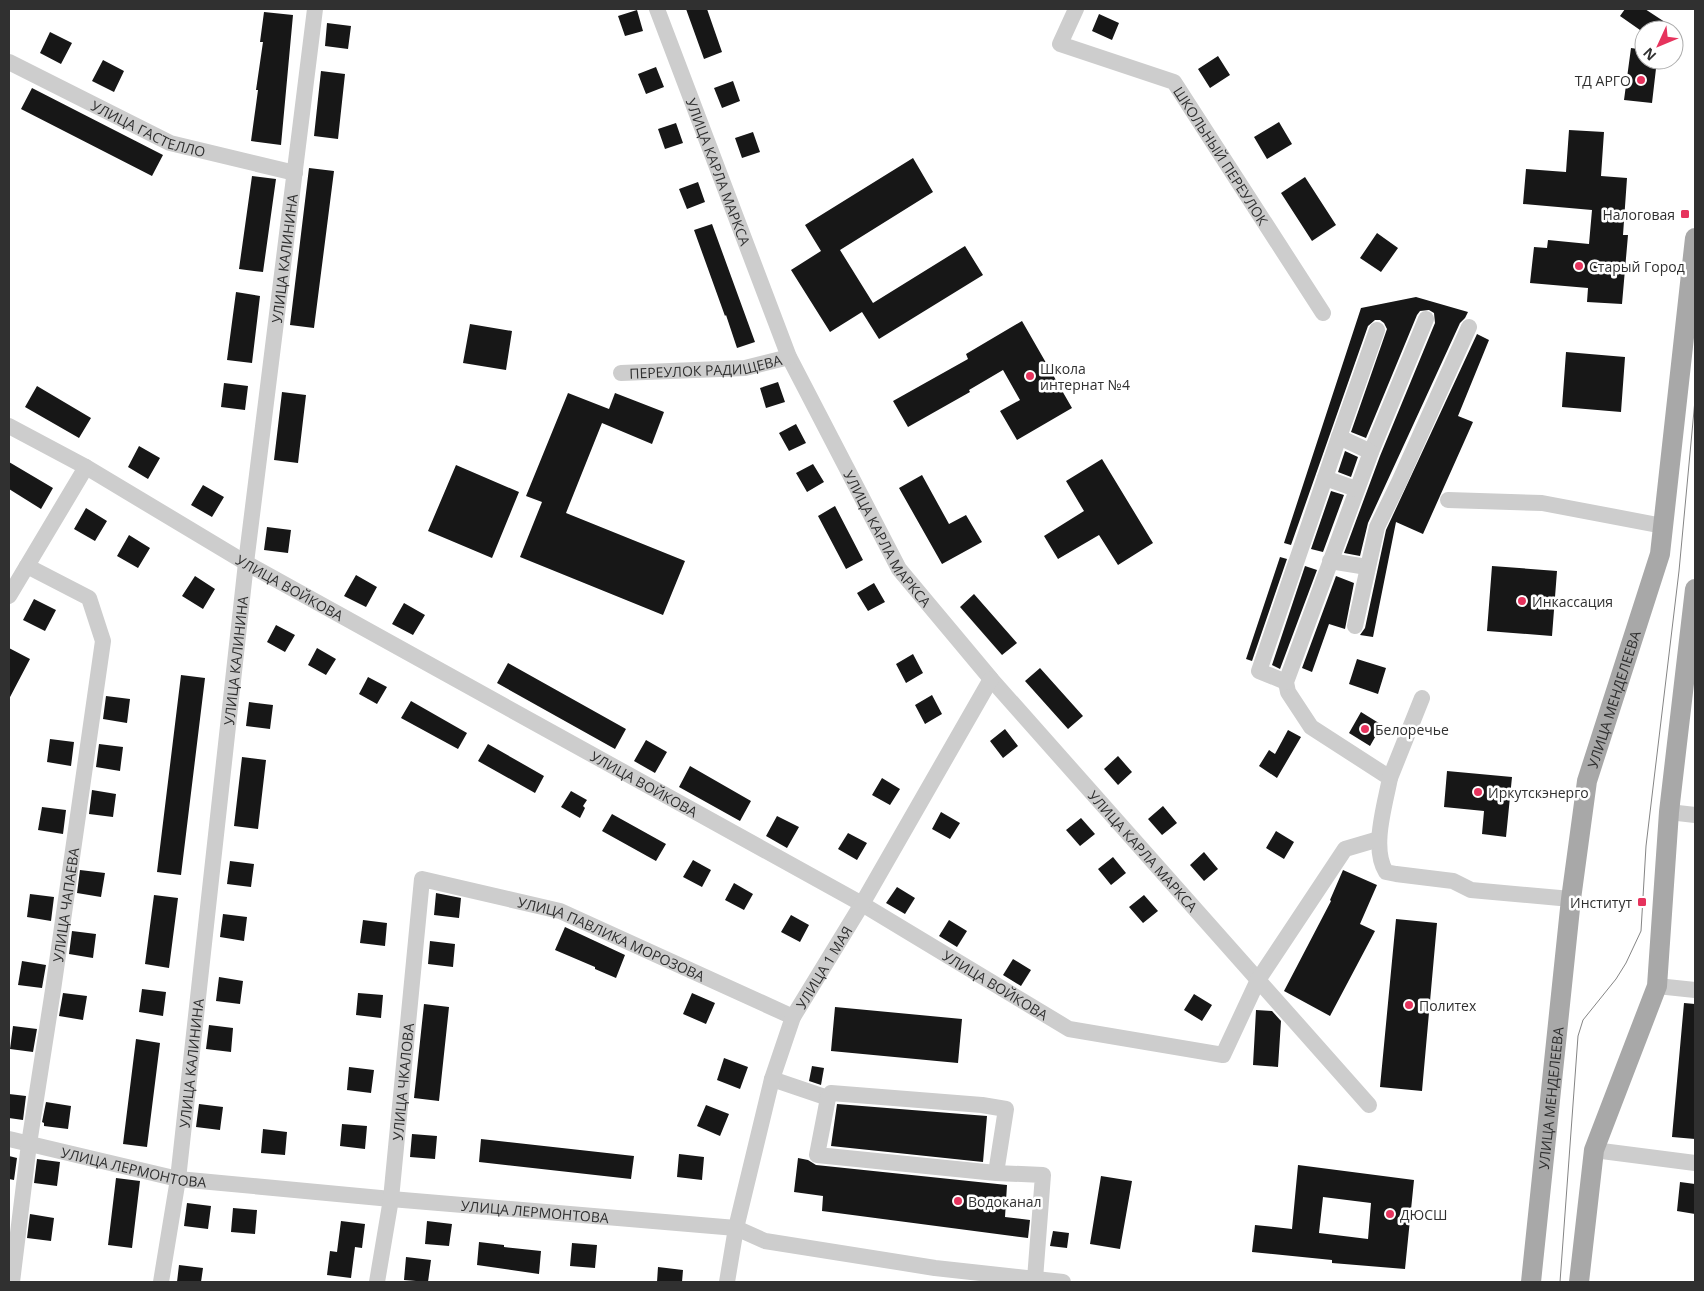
<svg xmlns="http://www.w3.org/2000/svg" width="1704" height="1291" viewBox="0 0 1704 1291" font-family="'Open Sans',sans-serif">
<style>
.building{fill:#171717;fill-rule:evenodd}
.lines{fill:none;stroke-linecap:round;stroke-linejoin:round}
.minor{stroke:#cdcdcd;stroke-width:16}
.major{stroke:#a8a8a8;stroke-width:20}
.tram{stroke:#858585;stroke-width:1}
.poi-dot{fill:#e6335d;stroke:#fff;stroke-width:2}
.labels{text-anchor:middle;dominant-baseline:central;stroke-width:5;stroke-linejoin:round;paint-order:stroke}
.poi-label{font-size:14px;fill:#303030;stroke:#fff;text-anchor:start}
.street-label{font-size:14px;fill:#303030;stroke:#fff}
</style>
<rect width="100%" height="100%" fill="#fff"/>
<path class="building" d="M 686,9 L 707,9 L 722,52 L 704,59 Z
M 1625,9 L 1645,9 L 1677,30 L 1640,30 L 1620,16 Z
M 637,10 L 643,31 L 625,36 L 618,16 Z
M 264,12 L 293,15 L 281,145 L 251,141 L 258,90 L 256,90 L 263,42 L 260,42 Z
M 1099,14 L 1119,23 L 1112,40 L 1092,31 Z
M 327,23 L 351,26 L 348,49 L 325,46 Z
M 50,32 L 72,43 L 61,64 L 40,53 Z
M 1631,48 L 1644,50 L 1644,60 L 1657,60 L 1652,103 L 1624,100 Z
M 1218,56 L 1230,75 L 1210,88 L 1198,69 Z
M 103,60 L 124,71 L 114,92 L 92,81 Z
M 656,67 L 664,87 L 646,94 L 638,74 Z
M 321,71 L 345,74 L 338,139 L 314,136 Z
M 733,81 L 740,101 L 722,108 L 714,88 Z
M 32,88 L 163,155 L 152,176 L 21,109 Z
M 1279,122 L 1292,144 L 1267,159 L 1254,137 Z
M 676,123 L 683,143 L 665,149 L 658,129 Z
M 1569,130 L 1604,132 L 1601,176 L 1627,178 L 1623,235 L 1628,235 L 1622,304 L 1587,302 L 1588,288 L 1530,283 L 1534,247 L 1547,248 L 1548,240 L 1589,244 L 1592,210 L 1523,204 L 1526,169 L 1566,172 Z
M 753,132 L 760,152 L 742,158 L 735,138 Z
M 913,158 L 933,192 L 840,250 L 873,303 L 965,246 L 983,275 L 879,339 L 862,312 L 830,332 L 791,270 L 821,251 L 805,225 Z
M 309,168 L 334,171 L 314,328 L 290,325 Z
M 252,176 L 276,179 L 263,272 L 239,269 Z
M 1305,177 L 1336,225 L 1312,241 L 1281,193 Z
M 698,182 L 705,202 L 687,209 L 679,189 Z
M 712,224 L 755,342 L 737,348 L 726,315 L 725,316 L 694,230 Z
M 1377,233 L 1398,248 L 1381,272 L 1360,258 Z
M 236,292 L 260,296 L 252,363 L 227,360 Z
M 1416,297 L 1468,312 L 1465,318 L 1460,323 L 1368,523 L 1360,556 L 1344,553 L 1380,456 L 1435,323 L 1434,313 L 1429,310 L 1420,311 L 1417,315 L 1366,438 L 1351,432 L 1387,329 L 1384,323 L 1380,320 L 1375,320 L 1368,326 L 1291,545 L 1284,543 L 1361,308 Z
M 1022,321 L 1072,408 L 1017,440 L 1000,411 L 1020,400 L 1003,370 L 969,390 L 970,392 L 908,427 L 893,401 L 968,359 L 966,354 Z
M 470,324 L 512,331 L 506,370 L 463,363 Z
M 1477,334 L 1489,340 L 1458,416 L 1473,422 L 1423,534 L 1396,522 L 1373,637 L 1360,635 L 1365,628 L 1386,530 Z
M 1566,352 L 1625,357 L 1621,412 L 1562,407 Z
M 778,382 L 785,402 L 766,408 L 760,388 Z
M 224,383 L 248,386 L 245,410 L 221,407 Z
M 37,386 L 91,418 L 79,438 L 25,407 Z
M 282,392 L 306,395 L 298,463 L 274,460 Z
M 568,393 L 609,409 L 615,393 L 664,412 L 652,444 L 602,423 L 566,513 L 685,561 L 663,615 L 520,557 L 542,502 L 526,496 Z
M 796,424 L 806,443 L 789,451 L 779,433 Z
M 139,446 L 160,458 L 148,479 L 128,467 Z
M 1345,451 L 1358,457 L 1351,477 L 1338,472 Z
M 1102,459 L 1153,543 L 1118,565 L 1099,535 L 1058,559 L 1044,536 L 1084,511 L 1066,481 Z
M 9,462 L 53,488 L 41,509 L 9,489 Z
M 813,464 L 824,482 L 807,492 L 796,473 Z
M 456,465 L 519,492 L 492,558 L 428,531 Z
M 922,475 L 949,524 L 966,515 L 982,542 L 942,564 L 899,488 Z
M 203,485 L 224,497 L 212,517 L 191,505 Z
M 1331,491 L 1344,495 L 1323,552 L 1311,549 Z
M 835,506 L 863,560 L 846,569 L 818,516 Z
M 86,508 L 107,521 L 95,541 L 74,529 Z
M 267,527 L 291,530 L 288,553 L 264,550 Z
M 129,535 L 150,548 L 138,568 L 117,556 Z
M 1280,557 L 1287,559 L 1252,661 L 1246,659 Z
M 1305,566 L 1317,570 L 1280,669 L 1272,665 Z
M 1492,566 L 1557,571 L 1552,636 L 1487,631 Z
M 356,575 L 377,587 L 366,607 L 344,596 Z
M 195,576 L 215,589 L 203,609 L 182,596 Z
M 1336,576 L 1354,583 L 1345,629 L 1329,624 L 1312,672 L 1302,668 Z
M 874,583 L 885,602 L 868,611 L 857,593 Z
M 974,594 L 1017,643 L 1002,655 L 960,607 Z
M 34,599 L 56,610 L 45,631 L 23,620 Z
M 404,603 L 425,615 L 413,635 L 392,624 Z
M 276,625 L 295,635 L 285,652 L 267,642 Z
M 9,648 L 30,659 L 9,699 Z
M 317,648 L 336,659 L 326,675 L 308,665 Z
M 913,654 L 923,673 L 906,683 L 896,664 Z
M 1357,659 L 1386,668 L 1378,694 L 1349,684 Z
M 508,663 L 626,729 L 615,749 L 497,683 Z
M 1040,668 L 1083,716 L 1068,729 L 1025,681 Z
M 181,675 L 205,678 L 181,875 L 157,872 Z
M 368,677 L 387,687 L 377,704 L 359,694 Z
M 932,695 L 942,714 L 925,724 L 915,705 Z
M 106,696 L 130,699 L 127,723 L 103,719 Z
M 411,701 L 467,733 L 458,749 L 401,718 Z
M 249,702 L 273,705 L 270,729 L 246,726 Z
M 1361,712 L 1382,725 L 1370,746 L 1349,733 Z
M 1005,729 L 1018,746 L 1003,758 L 990,741 Z
M 1288,730 L 1301,737 L 1277,778 L 1259,766 L 1269,750 L 1275,754 Z
M 50,739 L 74,742 L 71,766 L 47,762 Z
M 646,740 L 667,752 L 655,773 L 634,761 Z
M 99,744 L 123,747 L 120,771 L 96,767 Z
M 488,744 L 544,776 L 535,793 L 478,761 Z
M 1118,756 L 1132,772 L 1118,785 L 1104,769 Z
M 242,757 L 266,760 L 258,829 L 234,826 Z
M 690,766 L 751,801 L 740,821 L 679,787 Z
M 1447,771 L 1512,777 L 1506,837 L 1482,834 L 1484,811 L 1444,807 Z
M 882,778 L 900,789 L 890,805 L 872,795 Z
M 92,790 L 116,794 L 113,817 L 89,814 Z
M 571,791 L 587,800 L 583,806 L 585,808 L 580,818 L 561,807 Z
M 1163,806 L 1177,823 L 1162,835 L 1148,819 Z
M 42,807 L 66,810 L 63,834 L 38,830 Z
M 941,812 L 960,823 L 950,839 L 932,829 Z
M 612,814 L 666,844 L 656,861 L 602,831 Z
M 777,816 L 799,827 L 787,848 L 766,836 Z
M 1081,818 L 1095,834 L 1080,846 L 1066,830 Z
M 1276,831 L 1294,842 L 1284,859 L 1266,848 Z
M 848,833 L 867,843 L 857,860 L 838,849 Z
M 1204,852 L 1218,869 L 1204,881 L 1190,865 Z
M 1113,857 L 1126,873 L 1111,885 L 1098,869 Z
M 693,860 L 711,870 L 702,887 L 683,877 Z
M 230,861 L 254,864 L 251,887 L 227,884 Z
M 80,870 L 105,873 L 101,897 L 77,893 Z
M 1343,870 L 1377,885 L 1360,924 L 1375,931 L 1330,1016 L 1284,991 L 1331,901 L 1330,900 Z
M 734,883 L 753,894 L 744,910 L 725,900 Z
M 897,887 L 915,898 L 905,914 L 886,903 Z
M 436,893 L 461,898 L 459,918 L 434,915 Z
M 30,894 L 54,897 L 51,921 L 27,917 Z
M 154,895 L 178,898 L 169,968 L 145,964 Z
M 1144,895 L 1158,911 L 1143,923 L 1129,907 Z
M 223,914 L 247,917 L 244,941 L 220,937 Z
M 791,915 L 809,925 L 800,942 L 781,932 Z
M 1396,919 L 1437,923 L 1422,1091 L 1380,1087 Z
M 363,920 L 387,923 L 385,946 L 360,943 Z
M 949,920 L 967,931 L 957,947 L 939,936 Z
M 565,927 L 625,955 L 616,978 L 595,969 L 595,967 L 555,950 Z
M 72,931 L 96,934 L 93,958 L 69,954 Z
M 430,941 L 455,944 L 453,967 L 428,964 Z
M 1013,959 L 1031,970 L 1021,986 L 1003,975 Z
M 22,961 L 46,965 L 42,988 L 18,985 Z
M 219,977 L 243,981 L 240,1004 L 216,1001 Z
M 142,989 L 166,992 L 163,1016 L 139,1012 Z
M 63,993 L 87,996 L 83,1020 L 59,1016 Z
M 358,993 L 383,995 L 381,1018 L 356,1015 Z
M 692,993 L 715,1003 L 706,1024 L 683,1014 Z
M 1194,994 L 1212,1005 L 1202,1021 L 1184,1010 Z
M 1684,1003 L 1695,1004 L 1695,1139 L 1672,1137 Z
M 424,1004 L 449,1007 L 439,1101 L 414,1098 Z
M 835,1007 L 962,1019 L 958,1063 L 831,1051 Z
M 1256,1010 L 1272,1011 L 1281,1021 L 1278,1067 L 1253,1065 Z
M 209,1025 L 233,1028 L 231,1052 L 206,1049 Z
M 13,1026 L 37,1029 L 33,1052 L 10,1049 Z
M 136,1039 L 160,1043 L 147,1147 L 123,1144 Z
M 724,1058 L 748,1067 L 740,1089 L 717,1080 Z
M 812,1066 L 824,1068 L 821,1085 L 809,1081 Z
M 349,1067 L 374,1070 L 371,1093 L 347,1090 Z
M 9,1094 L 26,1096 L 23,1120 L 9,1118 Z
M 46,1102 L 71,1106 L 68,1129 L 44,1126 L 44,1123 L 42,1122 Z
M 199,1104 L 223,1107 L 220,1130 L 196,1127 Z
M 837,1104 L 987,1116 L 983,1162 L 831,1146 Z
M 706,1105 L 729,1114 L 720,1136 L 697,1126 Z
M 342,1124 L 367,1126 L 365,1149 L 340,1146 Z
M 263,1129 L 287,1132 L 285,1155 L 261,1153 Z
M 412,1134 L 437,1136 L 435,1159 L 410,1157 Z
M 481,1139 L 634,1156 L 631,1179 L 479,1162 Z
M 679,1154 L 704,1157 L 702,1180 L 677,1177 Z
M 9,1156 L 17,1158 L 14,1180 L 9,1179 Z
M 798,1158 L 808,1160 L 816,1165 L 1007,1185 L 1005,1217 L 1030,1220 L 1028,1238 L 822,1211 L 823,1196 L 794,1192 Z
M 37,1159 L 60,1162 L 57,1186 L 34,1183 Z
M 1298,1165 L 1414,1180 L 1405,1269 L 1332,1263 L 1332,1260 L 1252,1252 L 1255,1225 L 1292,1229 ZM 1323,1197 L 1371,1203 L 1368,1239 L 1319,1233 Z
M 1101,1176 L 1132,1181 L 1120,1249 L 1090,1244 Z
M 116,1178 L 140,1181 L 132,1248 L 108,1245 Z
M 1680,1182 L 1695,1184 L 1695,1214 L 1677,1211 Z
M 187,1203 L 211,1206 L 208,1229 L 184,1226 Z
M 233,1208 L 257,1210 L 255,1234 L 231,1232 Z
M 30,1214 L 54,1218 L 51,1241 L 27,1238 Z
M 341,1221 L 365,1224 L 362,1248 L 355,1247 L 351,1278 L 327,1275 L 330,1251 L 337,1252 Z
M 427,1221 L 452,1224 L 449,1246 L 425,1244 Z
M 1053,1231 L 1069,1233 L 1067,1248 L 1050,1246 Z
M 479,1242 L 504,1245 L 504,1247 L 541,1251 L 539,1274 L 477,1265 Z
M 572,1243 L 597,1245 L 595,1268 L 570,1266 Z
M 406,1257 L 431,1260 L 428,1282 L 404,1280 Z
M 179,1265 L 203,1268 L 201,1282 L 177,1282 Z
M 658,1267 L 683,1270 L 682,1282 L 657,1282 Z"/>
<g class="lines">
<g class="minor">
<path id="s1" d="M 657,9 L 789,357 L 899,569 L 991,679 L 1369,1105"/>
<path id="s2" d="M 1076,9 L 1060,44 L 1174,82 L 1323,313"/>
<path id="s3" d="M 9,62 L 170,143 L 295,173"/>
<path d="M 1426,319 L 1371,452 L 1286,682 L 1288,692 L 1311,727 L 1390,778 C 1385,805 1371,848 1386,872 L 1396,874 L 1453,881 L 1471,890 L 1571,899"/>
<path id="s4" d="M 621,373 L 745,368 L 789,357"/>
<path id="s5" d="M 9,426 L 86,467 L 246,563 L 862,904 L 1069,1029 L 1223,1055 L 1258,980 L 1345,849 L 1379,839"/>
<path d="M 1339,437 L 1371,452"/>
<path d="M 1325,478 L 1356,489"/>
<path d="M 1448,500 L 1542,503 L 1663,526"/>
<path d="M 1330,561 L 1367,567"/>
<path d="M 9,596 L 86,467"/>
<path d="M 1355,626 L 1377,527 L 1399,482 L 1469,327"/>
<path d="M 1286,682 L 1259,671 L 1339,437 L 1377,330"/>
<path d="M 1390,778 L 1422,698"/>
<path d="M 1669,812 L 1695,815"/>
<path d="M 1657,986 L 1695,990"/>
<path d="M 772,1079 L 828,1098"/>
<path id="s6" d="M 9,1139 L 178,1179 L 391,1199 L 736,1228 L 765,1241 L 935,1268 L 1063,1282"/>
<path d="M 1594,1150 L 1695,1163"/>
<path d="M 996,1173 L 1006,1109 L 982,1105 L 831,1093 L 828,1098 L 817,1155 L 996,1173 L 1043,1175 L 1035,1279"/>
<path id="s7" d="M 12,1282 L 29,1144 L 53,990 L 103,641 L 89,598 L 27,566"/>
<path id="s8" d="M 161,1282 L 178,1179 L 246,563 L 315,9"/>
<path id="s9" d="M 377,1282 L 391,1199 L 422,879 L 560,911 L 793,1017"/>
<path id="s10" d="M 727,1282 L 736,1228 L 772,1079 L 793,1017 L 862,904 L 991,679"/>
</g>
<g class="major">
<path id="s11" d="M 1531,1282 L 1571,899 L 1587,781 L 1660,554 L 1695,238"/>
<path d="M 1579,1282 L 1594,1150 L 1657,986 L 1669,812 L 1695,589"/>
</g>
<path class="tram" d="M 1560,1282 L 1578,1036 L 1583,1020 L 1616,979 L 1626,963 L 1641,931 L 1646,846 L 1679,571 L 1695,400"/>
</g>
<g class="poi-dot">
<circle cx="1641" cy="80" r="5"/>
<rect x="1680" y="209" width="10" height="10" rx="2.5"/>
<circle cx="1579" cy="266" r="5"/>
<circle cx="1030" cy="376" r="5"/>
<circle cx="1522" cy="601" r="5"/>
<circle cx="1365" cy="729" r="5"/>
<circle cx="1478" cy="792" r="5"/>
<rect x="1637" y="897" width="10" height="10" rx="2.5"/>
<circle cx="1409" cy="1005" r="5"/>
<circle cx="958" cy="1201" r="5"/>
<circle cx="1390" cy="1214" r="5"/>
</g>
<g class="labels">
<g class="poi-label">
<text x="1631" y="80" text-anchor="end">ТД АРГО</text>
<text x="1675" y="214" text-anchor="end">Налоговая</text>
<text x="1589" y="266">Старый Город</text>
<text x="1040" y="368">Школа<tspan x="1040" dy="16">интернат №4</tspan></text>
<text x="1532" y="601">Инкассация</text>
<text x="1375" y="729">Белоречье</text>
<text x="1488" y="792">Иркутскэнерго</text>
<text x="1632" y="902" text-anchor="end">Институт</text>
<text x="1419" y="1005">Политех</text>
<text x="968" y="1201">Водоканал</text>
<text x="1400" y="1214">ДЮСШ</text>
</g>
<g class="street-label">
<text stroke="none"><textPath href="#s3" startOffset="155">УЛИЦА ГАСТЕЛЛО</textPath></text>
<text stroke="none"><textPath href="#s2" startOffset="246">ШКОЛЬНЫЙ ПЕРЕУЛОК</textPath></text>
<text stroke="none"><textPath href="#s1" startOffset="174">УЛИЦА КАРЛА МАРКСА</textPath></text>
<text stroke="none"><textPath href="#s8" startOffset="1031">УЛИЦА КАЛИНИНА</textPath></text>
<text stroke="none"><textPath href="#s4" startOffset="85">ПЕРЕУЛОК РАДИЩЕВА</textPath></text>
<text stroke="none"><textPath href="#s1" startOffset="579">УЛИЦА КАРЛА МАРКСА</textPath></text>
<text stroke="none"><textPath href="#s5" startOffset="324">УЛИЦА ВОЙКОВА</textPath></text>
<text stroke="none"><textPath href="#s8" startOffset="626">УЛИЦА КАЛИНИНА</textPath></text>
<text stroke="none"><textPath href="#s11" startOffset="590">УЛИЦА МЕНДЕЛЕЕВА</textPath></text>
<text stroke="none"><textPath href="#s5" startOffset="729">УЛИЦА ВОЙКОВА</textPath></text>
<text stroke="none"><textPath href="#s1" startOffset="984">УЛИЦА КАРЛА МАРКСА</textPath></text>
<text stroke="none"><textPath href="#s7" startOffset="381">УЛИЦА ЧАПАЕВА</textPath></text>
<text stroke="none"><textPath href="#s9" startOffset="605">УЛИЦА ПАВЛИКА МОРОЗОВА</textPath></text>
<text stroke="none"><textPath href="#s10" startOffset="332">УЛИЦА 1 МАЯ</textPath></text>
<text stroke="none"><textPath href="#s5" startOffset="1134">УЛИЦА ВОЙКОВА</textPath></text>
<text stroke="none"><textPath href="#s8" startOffset="221">УЛИЦА КАЛИНИНА</textPath></text>
<text stroke="none"><textPath href="#s9" startOffset="202">УЛИЦА ЧКАЛОВА</textPath></text>
<text stroke="none"><textPath href="#s11" startOffset="185">УЛИЦА МЕНДЕЛЕЕВА</textPath></text>
<text stroke="none"><textPath href="#s6" startOffset="128">УЛИЦА ЛЕРМОНТОВА</textPath></text>
<text stroke="none"><textPath href="#s6" startOffset="532">УЛИЦА ЛЕРМОНТОВА</textPath></text>
</g>
</g>
<rect width="1704" height="1291" fill="none" stroke="#303030" stroke-width="20"/>
<g transform="translate(1659 45) rotate(226)"><circle r="24" fill="#ffffff" stroke="#acacac"/>
<path d="M0-4L9 19L0 12L-9 19Z" fill="#e6335d"/>
<text y="-8" font-size="14" font-weight="bold" text-anchor="middle" fill="#303030">N</text>
</g>
</svg>
